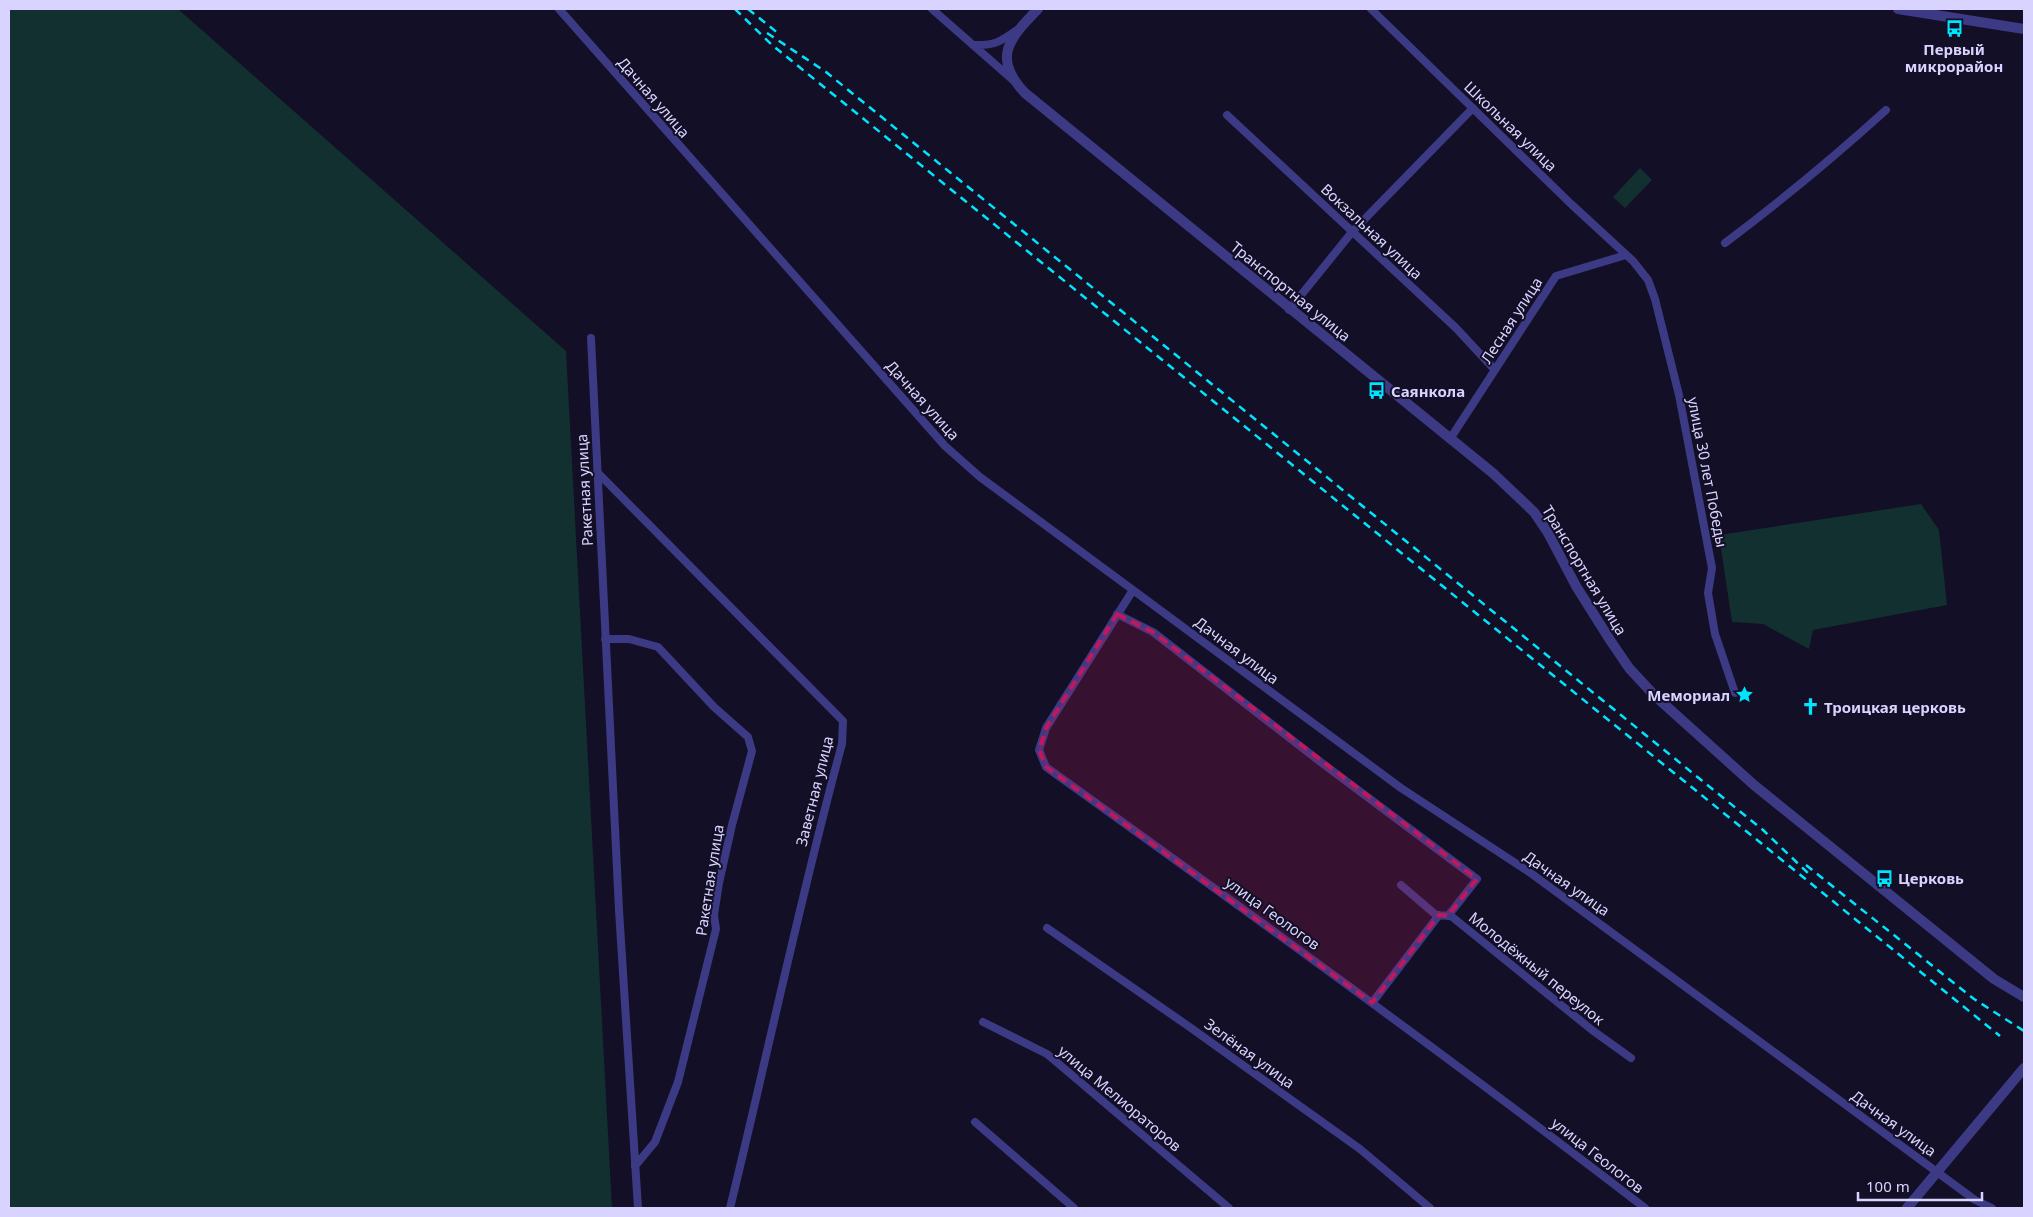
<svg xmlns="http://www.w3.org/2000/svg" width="2033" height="1217" viewBox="0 0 2033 1217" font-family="'Noto Sans',sans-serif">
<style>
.green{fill:#12302f}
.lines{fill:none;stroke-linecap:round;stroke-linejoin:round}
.minor{stroke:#3d3a85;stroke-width:8}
.tertiary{stroke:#3d3a85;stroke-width:10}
.rail{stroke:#00e5ff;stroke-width:2.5;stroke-dasharray:8 6;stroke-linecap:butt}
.marked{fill:#c2185b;fill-opacity:0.2;stroke:#c2185b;stroke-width:4;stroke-dasharray:10 6;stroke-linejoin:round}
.labels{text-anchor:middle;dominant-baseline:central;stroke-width:4;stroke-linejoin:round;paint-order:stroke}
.poi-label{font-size:15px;font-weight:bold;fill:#d9d4ff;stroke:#130f26;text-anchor:start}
.street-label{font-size:15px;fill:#d9d4ff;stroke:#130f26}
</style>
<rect width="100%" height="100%" fill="#130f26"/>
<path class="green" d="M 9,9 L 178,9 L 566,351 L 612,1208 L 9,1208 Z
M 1640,168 L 1652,180 L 1625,208 L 1613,197 Z
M 1921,504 L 1939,530 L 1947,605 L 1813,630 L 1809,649 L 1763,624 L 1732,622 L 1719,535 Z"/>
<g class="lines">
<path class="minor" d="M 559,9 L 945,446 L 980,477 L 1401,788 L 1532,874 L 1975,1200 L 1992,1208
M 932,9 L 1013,80
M 1371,9 L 1570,203 L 1633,261 L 1648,280 L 1655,299 L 1679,395 L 1712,568 L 1708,593 L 1715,634 L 1735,693
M 973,45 C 994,46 1000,42 1017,30
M 1227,115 L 1456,328 L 1495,370
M 1725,243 C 1781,201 1834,157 1886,110
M 1289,310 L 1352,232 L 1473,108
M 591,338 L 619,910 L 638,1208
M 1450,439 L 1556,276 L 1626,255
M 597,472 L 843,721 L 842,744 C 800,898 768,1053 730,1208
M 1133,590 L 1046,728 L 1039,750 L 1046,767 C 1248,912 1449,1057 1645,1208
M 1117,614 L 1153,632 L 1318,760 L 1477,879 L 1448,916
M 605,639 L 629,639 L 658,647 L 714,707 L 748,737 L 752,751 L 732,825 L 719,883 L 714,915 L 716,929 L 678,1082 L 655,1142 L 635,1166
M 1401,885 L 1436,915 L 1451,916 L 1592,1030 L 1631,1058
M 1047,928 L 1191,1028 L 1360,1149 L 1430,1208
M 1372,1003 L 1439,915
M 983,1022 L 1047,1054 L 1229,1208
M 975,1122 L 1074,1208"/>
<path class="tertiary" d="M 1038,9 C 1010,38 991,57 1025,93 L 1494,474 L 1534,512 L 1548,533 L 1576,586 L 1610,640 L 1629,668 L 1654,695 L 1754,785 L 1994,979 L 2024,997
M 1898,9 L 2024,29
M 1907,1208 L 2024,1068"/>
<path class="rail" d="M 735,9 L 772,45 L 2000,1036
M 748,9 L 779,34
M 767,33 L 826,72 L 1763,830 L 1811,876
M 1806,865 L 1974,999 L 2024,1031"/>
</g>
<path class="marked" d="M 1117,614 L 1153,632 L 1477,879 L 1448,916 L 1439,915 L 1372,1003 L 1046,767 L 1039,750 L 1046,728 Z"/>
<defs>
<symbol id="bus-bare" viewBox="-9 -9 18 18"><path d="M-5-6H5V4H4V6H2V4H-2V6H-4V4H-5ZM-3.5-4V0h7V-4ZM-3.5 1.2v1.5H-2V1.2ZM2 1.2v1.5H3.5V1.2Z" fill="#00e5ff" stroke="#130f26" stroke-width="2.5" paint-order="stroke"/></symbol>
<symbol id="sight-bare" viewBox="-9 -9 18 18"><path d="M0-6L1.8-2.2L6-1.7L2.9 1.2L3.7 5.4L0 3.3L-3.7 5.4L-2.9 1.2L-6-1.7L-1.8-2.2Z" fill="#00e5ff" stroke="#130f26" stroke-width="2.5" paint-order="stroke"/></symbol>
<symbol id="church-bare" viewBox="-9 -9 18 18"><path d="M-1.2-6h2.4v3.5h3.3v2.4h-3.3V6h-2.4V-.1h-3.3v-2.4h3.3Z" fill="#00e5ff" stroke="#130f26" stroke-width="2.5" paint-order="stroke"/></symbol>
</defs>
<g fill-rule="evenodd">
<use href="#bus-bare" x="1942" y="16" width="25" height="25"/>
<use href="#bus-bare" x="1364" y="378" width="25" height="25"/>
<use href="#sight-bare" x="1732" y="682" width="25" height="25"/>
<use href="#church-bare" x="1798" y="694" width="25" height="25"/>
<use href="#bus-bare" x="1872" y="866" width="25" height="25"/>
</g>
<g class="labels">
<g class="poi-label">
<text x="1954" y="49" text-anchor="middle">Первый<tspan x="1954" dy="17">микрорайон</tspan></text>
<text x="1391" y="391">Саянкола</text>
<text x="1730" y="695" text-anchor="end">Мемориал</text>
<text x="1824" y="707">Троицкая церковь</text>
<text x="1898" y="878">Церковь</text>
</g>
<g class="street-label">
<text transform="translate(654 97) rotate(49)">Дачная улица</text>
<text transform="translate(1511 126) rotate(44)">Школьная улица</text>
<text transform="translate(1372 231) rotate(43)">Вокзальная улица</text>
<text transform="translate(1291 291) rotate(39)">Транспортная улица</text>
<text transform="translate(1511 320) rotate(-57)">Лесная улица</text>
<text transform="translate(923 400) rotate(48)">Дачная улица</text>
<text transform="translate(1708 472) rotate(79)">улица 30 лет Победы</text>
<text transform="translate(584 490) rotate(-93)">Ракетная улица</text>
<text transform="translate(1585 570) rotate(59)">Транспортная улица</text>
<text transform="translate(1237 650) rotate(37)">Дачная улица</text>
<text transform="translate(814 791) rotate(-76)">Заветная улица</text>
<text transform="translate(709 880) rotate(-81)">Ракетная улица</text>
<text transform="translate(1567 883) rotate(35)">Дачная улица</text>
<text transform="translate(1273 913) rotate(36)">улица Геологов</text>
<text transform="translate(1537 968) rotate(39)">Молодёжный переулок</text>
<text transform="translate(1250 1053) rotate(36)">Зелёная улица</text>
<text transform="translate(1120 1098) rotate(40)">улица Мелиораторов</text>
<text transform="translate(1894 1123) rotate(36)">Дачная улица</text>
<text transform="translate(1598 1155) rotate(38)">улица Геологов</text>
</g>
</g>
<rect width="2033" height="1217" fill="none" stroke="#d9d4ff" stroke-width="20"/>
<path d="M1858 1192v8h124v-8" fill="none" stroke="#d9d4ff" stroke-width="2.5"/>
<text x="1866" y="1192" font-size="15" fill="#d9d4ff" stroke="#130f26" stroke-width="4" paint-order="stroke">100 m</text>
</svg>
